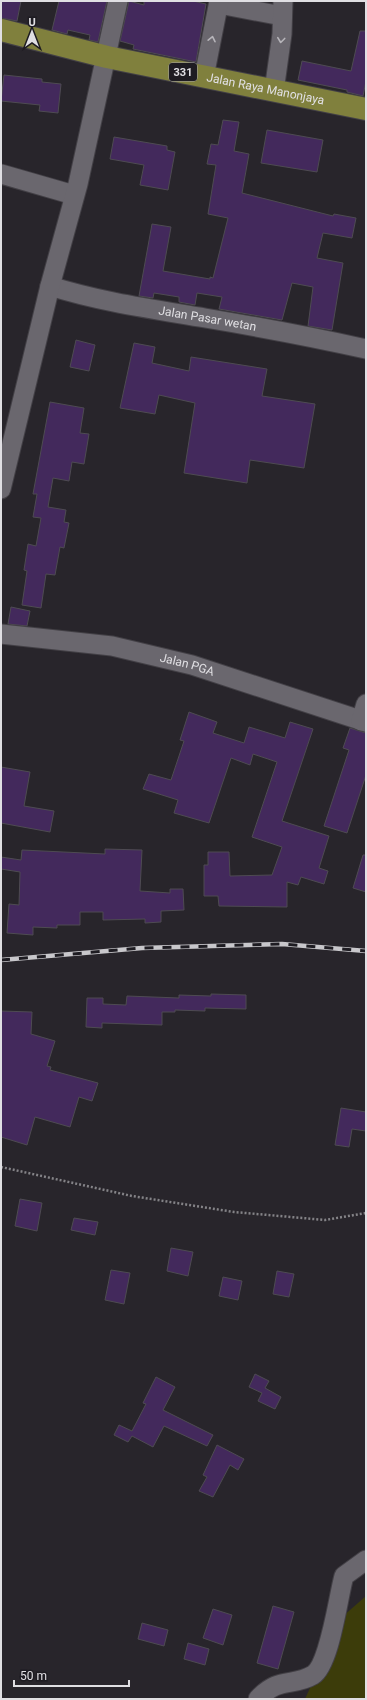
<svg xmlns="http://www.w3.org/2000/svg" width="367" height="1700" viewBox="0 0 367 1700" font-family="Roboto,sans-serif">
<style>
.green{fill:#3c3c0a}
.building{fill:#43295c;stroke:#4e4b52}
.lines{fill:none;stroke-linecap:round;stroke-linejoin:round}
.minor-casing{stroke:#434046;stroke-width:21}
.major-casing{stroke:#434046;stroke-width:24}
.path{stroke:#848387;stroke-width:2.5;stroke-dasharray:2 2;stroke-linecap:butt}
.minor{stroke:#6a676e;stroke-width:19}
.major{stroke:#80803d;stroke-width:22}
.rail-casing{stroke:#c8c7cb;stroke-width:4.5}
.rail{stroke:#1e1c22;stroke-width:3;stroke-dasharray:9;stroke-linecap:butt}
.oneway{stroke:#b7b5ba}
.labels{text-anchor:middle;dominant-baseline:central;stroke-width:4;stroke-linejoin:round;paint-order:stroke}
.shield{fill:#1e1c22;stroke:#a6a4a9;stroke-width:1}
.shield-label{font-size:11px;font-weight:bold;fill:#e0dfe3}
.street-label{font-size:12px;fill:#e0dfe3;stroke:#1e1c22}
</style>
<rect width="100%" height="100%" fill="#28252b"/>
<path class="green" d="M 366,1596 L 366,1699 L 305,1699 L 342,1617 Z"/>
<path class="building" d="M 1,1 L 21,1 L 17,21 L 1,18 Z
M 59,1 L 107,1 L 98,42 L 89,40 L 90,35 L 68,30 L 67,34 L 52,30 Z
M 129,1 L 144,5 L 144,1 L 193,1 L 206,4 L 196,62 L 133,49 L 134,45 L 120,41 Z
M 360,31 L 366,31 L 366,81 L 363,96 L 347,92 L 347,90 L 298,80 L 302,61 L 351,71 Z
M 4,75 L 42,79 L 42,82 L 61,84 L 58,113 L 39,111 L 40,105 L 1,101 Z
M 223,120 L 239,122 L 234,151 L 249,154 L 242,193 L 333,216 L 334,214 L 356,218 L 352,238 L 323,233 L 317,258 L 343,263 L 332,330 L 308,326 L 313,287 L 292,283 L 282,320 L 219,309 L 222,297 L 197,293 L 195,305 L 179,302 L 179,297 L 154,293 L 153,298 L 139,296 L 152,224 L 171,227 L 163,271 L 210,279 L 210,277 L 213,278 L 228,218 L 208,214 L 216,165 L 207,164 L 211,144 L 218,145 Z
M 267,130 L 323,140 L 317,172 L 261,163 Z
M 114,137 L 167,146 L 167,150 L 175,152 L 168,190 L 140,185 L 144,165 L 110,159 Z
M 76,340 L 95,345 L 89,371 L 70,367 Z
M 134,343 L 155,347 L 152,363 L 189,371 L 191,357 L 267,369 L 262,396 L 315,404 L 304,468 L 250,460 L 247,483 L 184,473 L 195,403 L 159,395 L 155,414 L 120,408 Z
M 50,402 L 84,408 L 80,433 L 89,434 L 84,464 L 72,462 L 69,481 L 53,478 L 48,507 L 66,510 L 64,522 L 69,523 L 64,548 L 60,547 L 55,575 L 46,574 L 41,608 L 22,605 L 27,571 L 24,570 L 28,544 L 36,546 L 41,518 L 33,517 L 37,494 L 33,494 Z
M 11,607 L 30,611 L 27,626 L 8,624 Z
M 189,712 L 217,722 L 213,733 L 244,743 L 249,727 L 285,738 L 290,722 L 313,729 L 282,821 L 329,836 L 319,868 L 328,871 L 324,884 L 301,877 L 298,885 L 287,882 L 287,907 L 219,906 L 218,896 L 204,896 L 204,865 L 208,865 L 208,852 L 229,852 L 230,876 L 272,875 L 282,847 L 252,837 L 277,762 L 253,754 L 250,765 L 231,758 L 209,823 L 174,813 L 178,800 L 143,789 L 149,774 L 171,780 L 184,741 L 180,740 Z
M 350,728 L 366,733 L 366,775 L 347,833 L 324,826 L 349,750 L 343,748 Z
M 1,767 L 30,772 L 24,806 L 54,811 L 50,832 L 1,823 Z
M 105,849 L 142,850 L 140,891 L 170,893 L 170,889 L 183,889 L 184,910 L 161,911 L 161,922 L 145,923 L 145,919 L 103,920 L 103,912 L 80,912 L 80,925 L 57,925 L 57,928 L 33,927 L 33,935 L 7,933 L 9,904 L 19,905 L 20,872 L 1,869 L 1,857 L 21,860 L 22,850 L 105,854 Z
M 363,855 L 366,855 L 366,892 L 353,888 Z
M 211,994 L 246,995 L 246,1009 L 205,1008 L 205,1011 L 175,1010 L 175,1012 L 162,1012 L 162,1025 L 102,1023 L 102,1028 L 86,1027 L 87,998 L 103,998 L 103,1004 L 126,1005 L 127,996 L 179,998 L 179,995 L 211,996 Z
M 1,1011 L 32,1012 L 31,1034 L 55,1041 L 47,1066 L 51,1067 L 50,1070 L 98,1083 L 92,1101 L 79,1097 L 70,1127 L 35,1117 L 27,1145 L 1,1137 Z
M 341,1108 L 366,1112 L 366,1131 L 352,1129 L 349,1147 L 335,1145 Z
M 20,1199 L 42,1203 L 37,1231 L 15,1226 Z
M 74,1218 L 98,1222 L 95,1235 L 71,1230 Z
M 171,1248 L 193,1252 L 188,1276 L 167,1271 Z
M 111,1270 L 130,1273 L 124,1304 L 105,1300 Z
M 277,1271 L 294,1274 L 289,1297 L 273,1294 Z
M 223,1277 L 242,1281 L 238,1300 L 219,1296 Z
M 255,1374 L 269,1381 L 265,1388 L 281,1397 L 275,1409 L 258,1401 L 262,1393 L 249,1387 Z
M 156,1377 L 175,1387 L 163,1410 L 213,1435 L 207,1446 L 164,1426 L 153,1447 L 132,1436 L 128,1442 L 114,1435 L 119,1425 L 132,1431 L 146,1404 L 143,1403 Z
M 217,1445 L 244,1459 L 238,1470 L 230,1465 L 213,1497 L 199,1491 L 207,1477 L 203,1475 Z
M 273,1606 L 294,1612 L 278,1669 L 257,1663 Z
M 213,1609 L 232,1615 L 223,1645 L 203,1638 Z
M 142,1623 L 168,1630 L 164,1646 L 138,1639 Z
M 188,1643 L 209,1649 L 205,1665 L 184,1659 Z"/>
<g class="lines">
<defs>
<g id="minor">
<path d="M 219,4 L 282,16"/>
<path d="M 204,77 L 219,1"/>
<path d="M 274,91 L 282,34 L 283,1"/>
<path d="M 1,174 L 74,195"/>
<path id="s1" d="M 50,286 C 101,302 152,309 205,318 C 259,327 312,337 366,349"/>
<path d="M 1,489 L 50,286 L 78,184 L 118,1"/>
<path id="s2" d="M 1,634 L 112,646 L 192,665 L 366,722"/>
<path d="M 361,721 L 366,704"/>
<path d="M 258,1699 C 279,1676 293,1687 313,1675 C 330,1664 338,1597 344,1576 L 366,1560"/>
</g>
<g id="major">
<path id="s3" d="M 1,30 L 107,57 L 366,109"/>
</g>
</defs>
<use href="#minor" class="minor-casing"/>
<use href="#major" class="major-casing"/>
<path class="path" d="M 1,1167 L 132,1196 L 234,1212 L 325,1220 L 366,1213"/>
<use href="#minor" class="minor"/>
<use href="#major" class="major"/>
<defs>
<path id="rail" d="M 1,960 L 142,948 L 282,944 L 366,951"/>
</defs>
<use href="#rail" class="rail-casing"/>
<use href="#rail" class="rail"/>
</g>
<defs><path id="oneway-chevron" d="M-2-3.5L2.5 0L-2 3.5" fill="none" stroke-width="1.6" stroke-linecap="round" stroke-linejoin="round"/></defs>
<g class="oneway">
<use href="#oneway-chevron" transform="translate(212 39) rotate(-78)"/>
<use href="#oneway-chevron" transform="translate(281 40) rotate(97)"/>
</g>
<g class="labels">
<rect class="shield" x="169" y="63" width="28" height="18" rx="3"/>
<g class="shield-label">
<text x="183" y="72">331</text>
</g>
<g class="street-label">
<text stroke="none"><textPath href="#s3" startOffset="271">Jalan Raya Manonjaya</textPath></text>
<text stroke="none"><textPath href="#s1" startOffset="161">Jalan Pasar wetan</textPath></text>
<text stroke="none"><textPath href="#s2" startOffset="189">Jalan PGA</textPath></text>
</g>
</g>
<rect width="367" height="1700" fill="none" stroke="#e0dfe3" stroke-width="4"/>
<g transform="translate(32 32)" stroke="#1e1c22" stroke-width="3" paint-order="stroke">
<path d="M0-3L7 15L0 10L-7 15Z" fill="#e0dfe3"/>
<text y="-6" font-size="11" font-weight="bold" text-anchor="middle" fill="#e0dfe3">U</text>
</g>
<path d="M14 1680v6h115v-6" fill="none" stroke="#e0dfe3" stroke-width="2"/>
<text x="20" y="1680" font-size="12" fill="#e0dfe3" stroke="#1e1c22" stroke-width="3" paint-order="stroke">50 m</text>
</svg>
